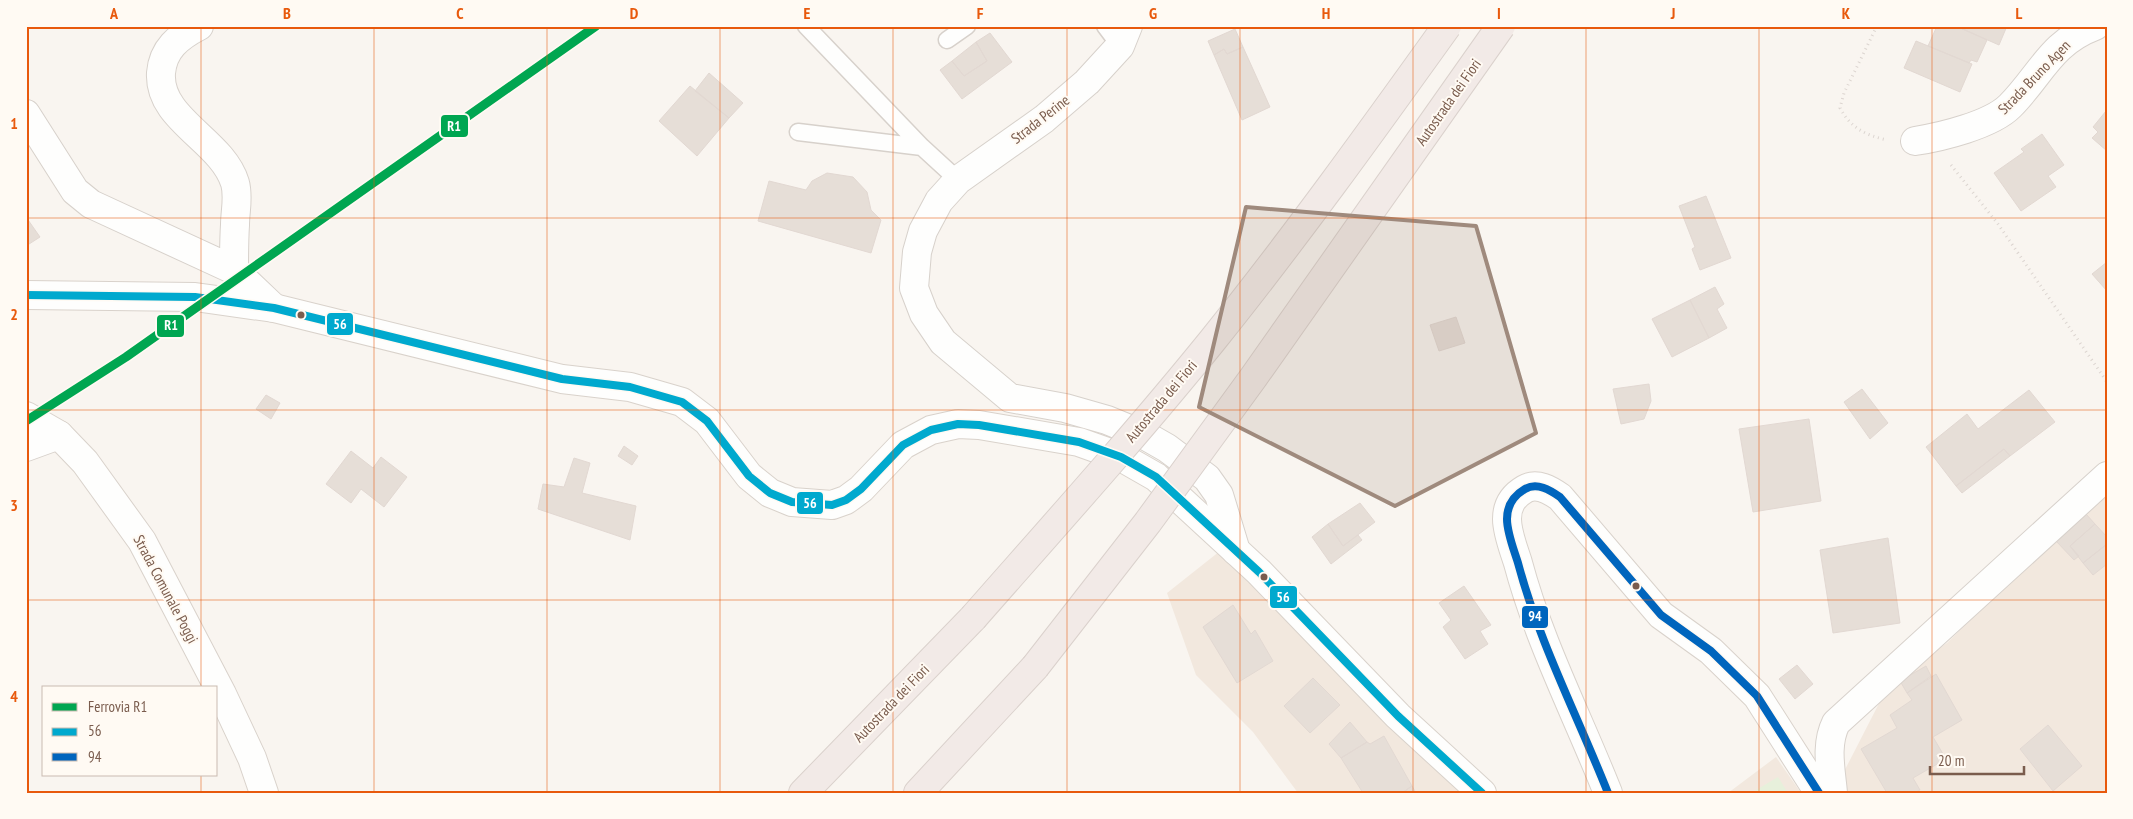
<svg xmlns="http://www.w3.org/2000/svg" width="2133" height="819" viewBox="0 0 2133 819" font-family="'PT Sans Narrow',sans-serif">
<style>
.residential{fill:#f2e8de}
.green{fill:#e7f0db}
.building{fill:#e6ded7;stroke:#e2d8d2}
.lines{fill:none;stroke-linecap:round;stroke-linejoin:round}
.service-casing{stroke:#d7d1cb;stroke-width:19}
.minor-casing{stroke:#d7d1cb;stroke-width:30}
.secondary-casing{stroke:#d9d2cb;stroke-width:30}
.motorway-casing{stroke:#dad1cc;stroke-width:30}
.path{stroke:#dcd5d0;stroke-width:3;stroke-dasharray:1 4;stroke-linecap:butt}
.service{stroke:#fefefd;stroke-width:16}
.minor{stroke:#fefefd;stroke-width:28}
.secondary{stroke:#fefefd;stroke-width:28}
.motorway{stroke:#f2eae7;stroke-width:28}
.motorway-bridge-casing{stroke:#dad1cc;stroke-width:30;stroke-linecap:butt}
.motorway-bridge{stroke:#f2eae7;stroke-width:28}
.bus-1-casing{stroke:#fffaf3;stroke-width:11}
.bus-2-casing{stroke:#fffaf3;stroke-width:11}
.bus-1{stroke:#00a9ce;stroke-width:8}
.bus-2{stroke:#0065bd;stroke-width:8}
.rail-1-casing{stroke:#fffaf3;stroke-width:12}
.rail-1{stroke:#00a651;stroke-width:9}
.marked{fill:#9f8a7d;fill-opacity:0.2;stroke:#9f8a7d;stroke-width:4;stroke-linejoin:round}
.grid{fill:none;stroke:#e8590c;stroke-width:1;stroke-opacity:0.55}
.bus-dot{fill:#7a5c4d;stroke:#fffaf3;stroke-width:2}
.labels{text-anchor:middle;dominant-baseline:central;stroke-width:4;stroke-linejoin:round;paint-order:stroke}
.street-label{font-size:15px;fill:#7a5c4d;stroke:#fffaf3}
.line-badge{stroke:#fffaf3;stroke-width:2}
.badge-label{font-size:14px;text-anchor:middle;font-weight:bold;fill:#fff}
.neatline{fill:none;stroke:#e8590c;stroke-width:2}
.grid-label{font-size:16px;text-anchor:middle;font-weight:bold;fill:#e8590c}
</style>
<rect width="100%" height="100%" fill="#f9f5f0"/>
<path class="residential" d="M 2107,482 L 2107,793 L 1833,793 L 1890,682 L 1947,643 L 2043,549 Z
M 1220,551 L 1484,793 L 1298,793 L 1253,732 L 1196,675 L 1167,593 Z
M 1776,757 L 1801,793 L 1728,793 Z"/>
<path class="green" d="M 1778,777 L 1788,793 L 1751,793 Z"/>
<path class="building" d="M 1937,26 L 1956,26 L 1987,40 L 1977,62 L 1971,60 L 1969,63 L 1928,46 Z
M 1956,26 L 2007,26 L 1999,45 Z
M 1235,29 L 1243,47 L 1227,54 L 1224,49 L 1214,55 L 1208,41 Z
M 990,33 L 1012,62 L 962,99 L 940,70 L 952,61 L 964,76 L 987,61 L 976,42 Z
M 1916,41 L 1972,64 L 1960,92 L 1904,68 Z
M 976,42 L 987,61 L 964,76 L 952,61 Z
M 1243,47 L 1270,107 L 1242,120 L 1214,55 L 1224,49 L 1227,54 Z
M 709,73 L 743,103 L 729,118 L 695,91 Z
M 690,86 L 729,118 L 697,156 L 659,121 Z
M 2106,111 L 2107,112 L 2107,151 L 2092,138 L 2098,132 L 2093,127 Z
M 2042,134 L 2064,165 L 2048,176 L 2056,187 L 2021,211 L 1994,173 L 2024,152 L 2021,149 Z
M 827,173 L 853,177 L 867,192 L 871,210 L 881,220 L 871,253 L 758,221 L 769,181 L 806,190 L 812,181 Z
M 1706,196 L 1731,258 L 1700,270 L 1692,249 L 1695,247 L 1679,206 Z
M 26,217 L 40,237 L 26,246 Z
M 2107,262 L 2107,291 L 2092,274 Z
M 1715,287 L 1724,304 L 1717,309 L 1727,328 L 1709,338 L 1690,300 Z
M 1690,300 L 1709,338 L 1672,357 L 1652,319 Z
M 1456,317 L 1465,343 L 1439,351 L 1430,325 Z
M 1649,384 L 1651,401 L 1644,419 L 1621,424 L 1613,389 Z
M 1862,389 L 1888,423 L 1870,439 L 1844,402 Z
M 2029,390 L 2055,422 L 2010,456 L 2004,449 L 1956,486 L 1926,447 L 1967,414 L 1978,429 Z
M 266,395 L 280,403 L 271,419 L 256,409 Z
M 1809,419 L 1821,501 L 1753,512 L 1739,429 Z
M 624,446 L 638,456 L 632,465 L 618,456 Z
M 2004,449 L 2010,456 L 1962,493 L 1956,486 Z
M 351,451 L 373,468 L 381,457 L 407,477 L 384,507 L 361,489 L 351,503 L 326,484 Z
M 574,458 L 590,463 L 582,493 L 636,506 L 630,540 L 538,509 L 543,484 L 564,487 Z
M 1360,503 L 1375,522 L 1343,546 L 1328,524 Z
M 2086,514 L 2095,524 L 2070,546 L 2079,556 L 2074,560 L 2056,541 Z
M 1328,524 L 1343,546 L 1358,535 L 1362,540 L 1331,564 L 1312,537 Z
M 2095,524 L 2107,537 L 2107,544 L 2083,563 L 2070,546 Z
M 1888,538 L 1900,623 L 1833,633 L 1820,550 Z
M 2107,544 L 2107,564 L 2093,575 L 2083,563 Z
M 1464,586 L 1491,625 L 1480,631 L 1488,644 L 1465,659 L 1443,627 L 1451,620 L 1439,603 Z
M 1233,605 L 1251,634 L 1255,630 L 1273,661 L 1237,683 L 1203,627 Z
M 1797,665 L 1813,684 L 1795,699 L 1779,679 Z
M 1926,666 L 1931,676 L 1907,693 L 1900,681 Z
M 1936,674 L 1962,720 L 1933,737 L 1946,759 L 1913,778 L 1920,790 L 1914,793 L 1887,793 L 1861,749 L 1897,728 L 1890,715 L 1912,700 L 1907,693 Z
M 1313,678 L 1340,705 L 1310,733 L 1284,706 Z
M 1350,722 L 1367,742 L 1341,758 L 1329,744 Z
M 2048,725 L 2082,766 L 2053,791 L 2020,749 Z
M 1384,736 L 1412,786 L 1402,793 L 1363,793 L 1341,758 L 1367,742 L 1370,744 Z
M 1412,786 L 1416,793 L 1402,793 Z"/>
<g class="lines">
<defs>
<path id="service" d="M 806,26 L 922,147 L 958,180
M 1105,26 L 1120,46
M 947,40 L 967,26
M 798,132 L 922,147"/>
<path id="minor" d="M 199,26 C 178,37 163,49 161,73 C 158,120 222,140 235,183 C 239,197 235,211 235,225 C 234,240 234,255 234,270
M 1128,26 L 1120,46 L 1087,82 L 1044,119 L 958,180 L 939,201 L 923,231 L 917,252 L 914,288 L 924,314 L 943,342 L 1010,398 L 1065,408 L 1107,420 L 1146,436 L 1167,448 L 1207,478 L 1219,495 L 1236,551
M 26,114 L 75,191 L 91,204 L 234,270 L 274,308
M 1915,141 C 1941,137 1991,125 2010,106 C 2041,75 2050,43 2095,26
M 26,447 L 59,435
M 1833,793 C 1831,770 1825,745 1836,723 L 2107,476"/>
<path id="secondary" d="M 26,295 L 195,297 L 274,308 L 562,379 L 630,387 L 682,402 L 707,421 L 749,476 L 770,493 L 792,502 L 832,505 L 846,500 L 861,489 L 903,445 L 931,430 L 958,424 L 979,425 L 1079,442 L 1121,457 L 1156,477 L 1259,572 L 1398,716 L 1482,793
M 26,416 L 59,435 L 85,462 L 142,541 L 222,694 L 252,758 L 264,793
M 1608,793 C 1578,717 1539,642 1518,563 C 1514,550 1507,533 1507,519 C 1507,505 1513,496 1525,489 C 1537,482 1550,490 1560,497 L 1661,615 L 1711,651 L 1757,696 L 1819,793"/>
<path id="motorway" d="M 803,793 L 973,618
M 918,793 L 1035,667"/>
</defs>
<use href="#service" class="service-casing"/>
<use href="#minor" class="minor-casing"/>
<use href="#secondary" class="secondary-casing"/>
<use href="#motorway" class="motorway-casing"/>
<path class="path" d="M 1877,26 L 1844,93 L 1840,108 C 1851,128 1865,135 1887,140
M 1951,165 L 1998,224 L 2107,382"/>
<use href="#service" class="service"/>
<use href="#minor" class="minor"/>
<use href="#secondary" class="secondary"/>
<use href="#motorway" class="motorway"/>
<defs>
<path id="motorway-bridge" d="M 973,618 C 1053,527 1135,436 1212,341 C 1294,239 1371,132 1447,26
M 1035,667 L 1148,522 L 1253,378 L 1501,26"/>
</defs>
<use href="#motorway-bridge" class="motorway-bridge-casing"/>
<use href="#motorway-bridge" class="motorway-bridge"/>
<defs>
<path id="bus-1" d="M 26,295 L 195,297 L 274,308 L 562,379 L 630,387 L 682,402 L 707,421 L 749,476 L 770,493 L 792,502 L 832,505 L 846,500 L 861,489 L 903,445 L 931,430 L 958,424 L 979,425 L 1079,442 L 1121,457 L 1156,477 L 1259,572 L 1398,716 L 1482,793"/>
<path id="bus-2" d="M 1608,793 C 1578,717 1539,642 1518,563 C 1514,550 1507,533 1507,519 C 1507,505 1513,496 1525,489 C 1537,482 1550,490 1560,497 L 1661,615 L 1711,651 L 1757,696 L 1819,793"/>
</defs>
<use href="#bus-1" class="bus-1-casing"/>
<use href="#bus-2" class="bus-2-casing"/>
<use href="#bus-1" class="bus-1"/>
<use href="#bus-2" class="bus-2"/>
<defs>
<path id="rail-1" d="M 26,421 L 126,357 L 596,26"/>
</defs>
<use href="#rail-1" class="rail-1-casing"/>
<use href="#rail-1" class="rail-1"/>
</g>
<path class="marked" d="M 1246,207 L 1476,226 L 1536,433 L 1395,506 L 1199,407 Z"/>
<path class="grid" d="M 201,26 L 201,688M 374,26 L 374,793M 547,26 L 547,793M 720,26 L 720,793M 893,26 L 893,793M 1067,26 L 1067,793M 1240,26 L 1240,793M 1413,26 L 1413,793M 1586,26 L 1586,793M 1759,26 L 1759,793M 1932,26 L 1932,793M 26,218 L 2107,218M 26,410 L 2107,410M 26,600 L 2107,600M 201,775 L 201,793"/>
<g class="bus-dot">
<circle cx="301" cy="315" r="4.5"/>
<circle cx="1264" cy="577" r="4.5"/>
<circle cx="1636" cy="586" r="4.5"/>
</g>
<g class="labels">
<g class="street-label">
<text transform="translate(2034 77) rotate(-46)">Strada Bruno Agen</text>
<text transform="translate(1448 102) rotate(-55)">Autostrada dei Fiori</text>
<text transform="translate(1040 119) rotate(-38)">Strada Perine</text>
<text transform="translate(1161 401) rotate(-50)">Autostrada dei Fiori</text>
<text transform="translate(166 589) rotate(62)">Strada Comunale Poggi</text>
<text transform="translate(891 703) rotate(-46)">Autostrada dei Fiori</text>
</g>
</g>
<g class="line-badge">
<rect x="440" y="114" width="29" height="24" rx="5" fill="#00a651"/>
<rect x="326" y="312" width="28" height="24" rx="5" fill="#00a9ce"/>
<rect x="156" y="314" width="29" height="24" rx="5" fill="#00a651"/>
<rect x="796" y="491" width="28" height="24" rx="5" fill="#00a9ce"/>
<rect x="1269" y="585" width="29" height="24" rx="5" fill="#00a9ce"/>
<rect x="1521" y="605" width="28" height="24" rx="5" fill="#0065bd"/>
</g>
<g class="badge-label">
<text x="454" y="131">R1</text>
<text x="340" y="329">56</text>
<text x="171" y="330">R1</text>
<text x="810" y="508">56</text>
<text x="1283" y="602">56</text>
<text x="1535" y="621">94</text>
</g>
<rect width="2133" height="819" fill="none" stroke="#fffaf3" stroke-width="55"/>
<rect x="42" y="686" width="175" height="90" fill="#fffaf3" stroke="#cabbb1"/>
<rect x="52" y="703" width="25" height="8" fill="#00a651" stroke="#cabbb1"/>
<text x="88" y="712" font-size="15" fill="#7a5c4d">Ferrovia R1</text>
<rect x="52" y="728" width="25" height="8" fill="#00a9ce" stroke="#cabbb1"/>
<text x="88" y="736" font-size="15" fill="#7a5c4d">56</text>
<rect x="52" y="753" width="25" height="8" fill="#0065bd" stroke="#cabbb1"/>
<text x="88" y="762" font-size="15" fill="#7a5c4d">94</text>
<path d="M1930 766v8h94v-8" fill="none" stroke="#7a5c4d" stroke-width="2.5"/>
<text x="1938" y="766" font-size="15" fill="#7a5c4d" stroke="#fffaf3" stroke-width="4" paint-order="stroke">20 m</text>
<rect x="28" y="28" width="2078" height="764" class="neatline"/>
<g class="grid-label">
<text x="114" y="19">A</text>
<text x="287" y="19">B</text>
<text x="460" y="19">C</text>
<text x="634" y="19">D</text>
<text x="807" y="19">E</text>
<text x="980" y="19">F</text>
<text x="1153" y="19">G</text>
<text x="1326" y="19">H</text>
<text x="1499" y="19">I</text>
<text x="1673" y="19">J</text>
<text x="1846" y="19">K</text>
<text x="2019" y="19">L</text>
<text x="14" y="129">1</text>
<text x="14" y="320">2</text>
<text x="14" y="511">3</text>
<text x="14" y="702">4</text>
</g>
</svg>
